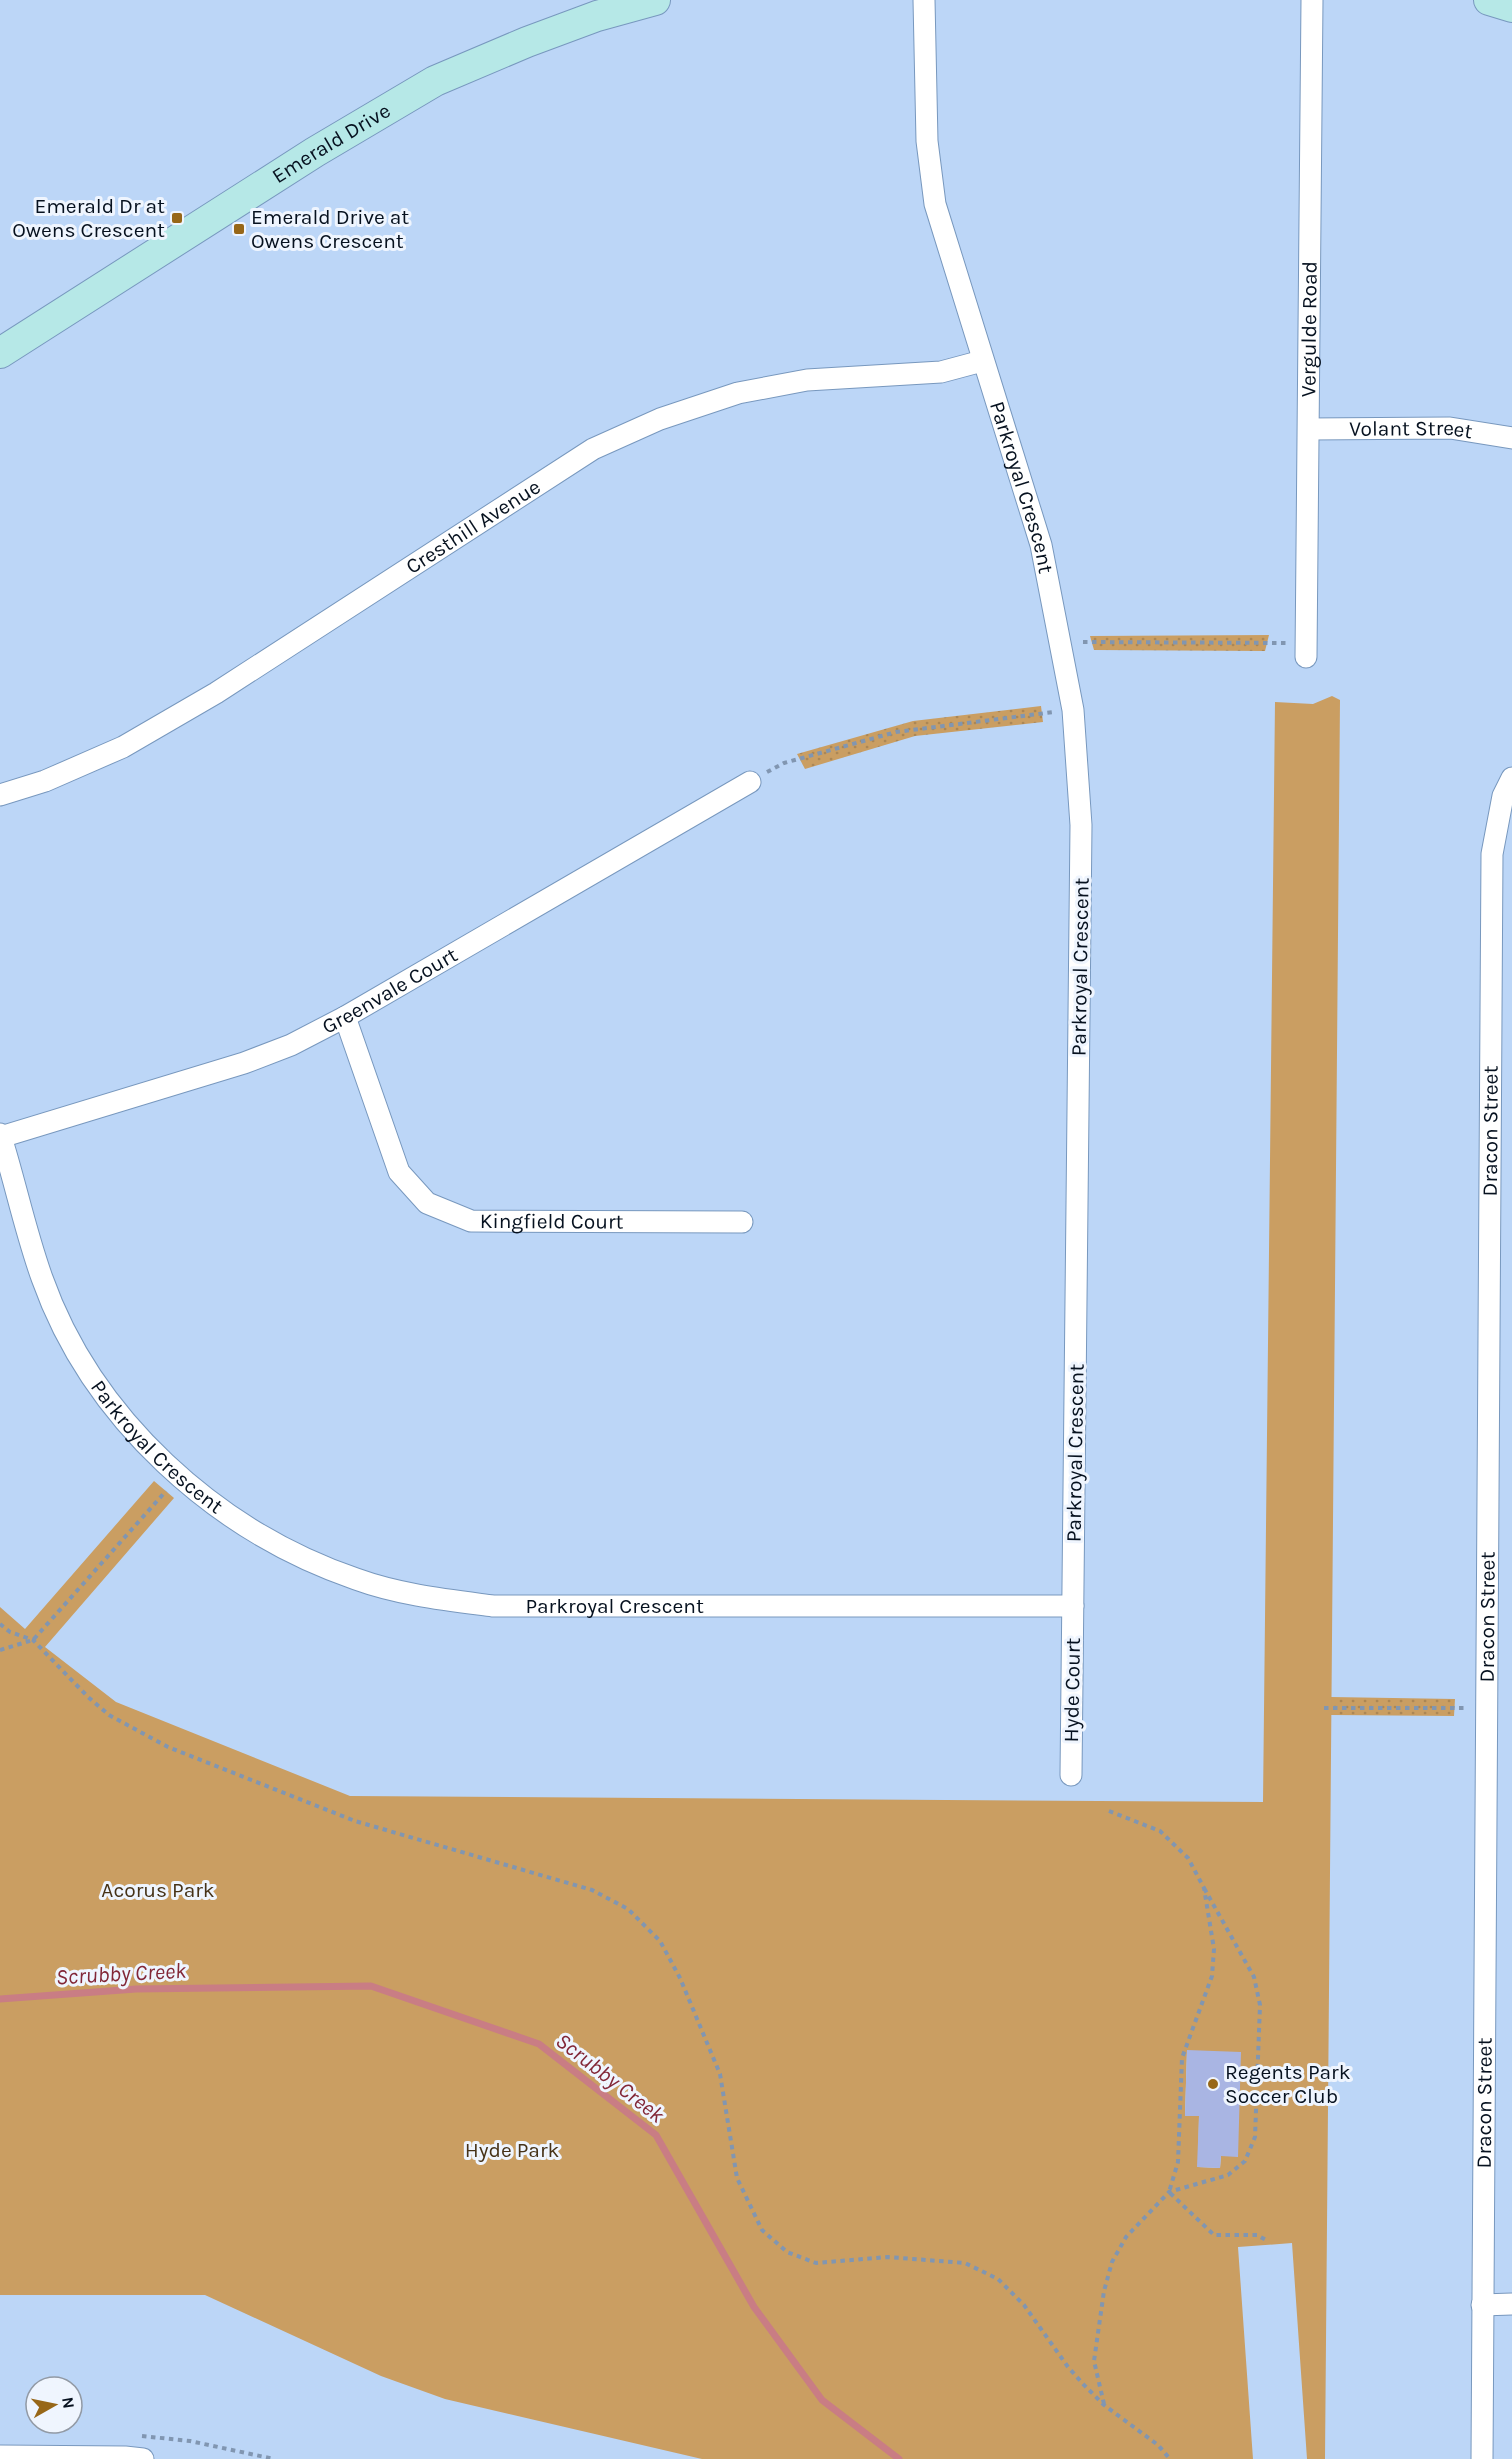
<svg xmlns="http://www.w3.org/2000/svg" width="1512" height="2459" viewBox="0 0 1512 2459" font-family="Karla,sans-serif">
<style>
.grass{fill:url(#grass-dots)}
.green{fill:#ca9e62;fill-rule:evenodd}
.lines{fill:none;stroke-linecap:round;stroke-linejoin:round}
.stream{stroke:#c97d84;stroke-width:7}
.building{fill:#a9b5e3}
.street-casing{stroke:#7898be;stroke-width:23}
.secondary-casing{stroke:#7898be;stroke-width:32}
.path{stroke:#8196b1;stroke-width:4;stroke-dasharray:4.5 4.5;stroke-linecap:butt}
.street{stroke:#fff;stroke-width:21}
.secondary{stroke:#b6e8e7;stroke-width:30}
.poi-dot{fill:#976718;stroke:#eff5fe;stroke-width:2}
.labels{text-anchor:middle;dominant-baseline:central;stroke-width:6;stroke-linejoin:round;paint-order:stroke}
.street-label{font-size:21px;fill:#06111f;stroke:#eff5fe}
.poi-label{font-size:21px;fill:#06111f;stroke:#eff5fe;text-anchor:start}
.park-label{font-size:21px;fill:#463217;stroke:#eff5fe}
.water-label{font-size:22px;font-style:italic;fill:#822737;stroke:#eff5fe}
</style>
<defs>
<pattern id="grass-dots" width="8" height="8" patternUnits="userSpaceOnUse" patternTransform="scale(1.5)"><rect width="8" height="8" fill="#ca9e62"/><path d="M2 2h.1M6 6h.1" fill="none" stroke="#ac8755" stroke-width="1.8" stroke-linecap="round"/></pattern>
</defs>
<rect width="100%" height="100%" fill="#bcd6f7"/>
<path class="grass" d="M 1269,635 L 1265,651 L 1094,650 L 1090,636 Z
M 1041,706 L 1043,722 L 915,736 L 805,769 L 797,754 L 913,721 Z
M 1331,1697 L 1455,1699 L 1454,1716 L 1331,1715 Z"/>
<path class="green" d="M 1332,696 L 1340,700 L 1325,2459 L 1307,2459 L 1292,2243 L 1238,2247 L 1253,2459 L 702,2459 L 445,2399 L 381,2376 L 205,2295 L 0,2295 L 0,1607 L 25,1629 L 154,1481 L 174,1498 L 45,1647 L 116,1702 L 350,1796 L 1263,1802 L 1275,702 L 1313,704 ZM 1187,2050 L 1238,2156 L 1221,2156 L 1220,2168 L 1198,2167 L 1199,2116 L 1185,2115 Z"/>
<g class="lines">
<path class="stream" d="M 0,1999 L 136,1989 L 371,1986 L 539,2044 L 656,2135 L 754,2307 L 822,2400 L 899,2459"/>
</g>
<path class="building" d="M 1187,2050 L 1241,2052 L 1238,2157 L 1221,2156 L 1220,2168 L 1197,2167 L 1199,2116 L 1185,2116 Z"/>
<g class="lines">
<defs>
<g id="street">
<path id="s1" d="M 924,0 L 927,141 L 935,204 L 1041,545 L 1073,710 L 1081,825 L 1071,1775"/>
<path id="s2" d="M 1309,429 L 1450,428 L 1512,438"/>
<path id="s3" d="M 1306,657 L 1312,0"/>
<path id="s4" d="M 0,795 L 45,781 L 123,747 L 216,693 L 593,449 L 660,419 L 738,393 L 807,380 L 941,372 L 982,361"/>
<path id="s5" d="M 345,1017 L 399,1172 L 427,1203 L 471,1221 L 742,1222"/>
<path id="s6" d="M 0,1134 C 15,1181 25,1231 42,1278 C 92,1419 216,1531 356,1579 C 400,1595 447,1600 493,1606 L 1073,1606"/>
<path id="s7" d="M 1,1137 L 244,1063 L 291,1045 L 345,1017 L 750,782"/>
<path d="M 1482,2305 L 1512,2304"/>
<path d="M 0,2456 L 125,2457 L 143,2459"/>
<path id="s8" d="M 1482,2459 L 1492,854 L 1503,796 L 1512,778"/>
</g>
<g id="secondary">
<path d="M 1489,0 L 1512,7"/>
<path id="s9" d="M 0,353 L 315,152 L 435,81 L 527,42 L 597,16 L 655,0"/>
</g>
</defs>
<use href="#street" class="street-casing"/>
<use href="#secondary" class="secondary-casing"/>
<path class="path" d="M 1083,642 L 1287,643
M 767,772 L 784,763 L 896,732 L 1054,712
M 0,1624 L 10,1632 L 33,1640 L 88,1697 L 109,1715 L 168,1747 L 355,1821 L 592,1890 L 628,1909 L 660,1941 L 680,1978 L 720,2074 L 737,2178 L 762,2230 L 787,2252 L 816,2263 L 888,2257 L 965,2263 L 998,2279 L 1024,2305 L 1068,2367 L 1084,2385 L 1104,2405 L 1158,2445 L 1170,2459
M 0,1650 L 33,1640 L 166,1491
M 1324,1708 L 1467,1708
M 1109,1811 L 1160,1831 L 1188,1858 L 1204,1888 L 1214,1949 L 1212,1976 L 1182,2058 L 1178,2162 L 1169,2192 L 1214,2235 L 1257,2235 L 1266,2240
M 1104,2404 L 1094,2361 L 1104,2291 L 1112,2262 L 1126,2237 L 1169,2192 L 1228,2175 L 1245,2161 L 1255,2137 L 1260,2005 L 1254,1977 L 1204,1888
M 142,2436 L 190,2441 L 274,2459"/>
<use href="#street" class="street"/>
<use href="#secondary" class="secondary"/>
</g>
<g class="poi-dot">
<rect x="171" y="212" width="12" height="12" rx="3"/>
<rect x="233" y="223" width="12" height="12" rx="3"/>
<circle cx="1213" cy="2084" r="6"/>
</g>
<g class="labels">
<g class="street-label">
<text stroke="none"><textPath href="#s9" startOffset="392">Emerald Drive</textPath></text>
<text stroke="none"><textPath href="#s3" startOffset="328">Vergulde Road</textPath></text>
<text stroke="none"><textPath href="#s2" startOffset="102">Volant Street</textPath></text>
<text stroke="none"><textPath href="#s1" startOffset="501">Parkroyal Crescent</textPath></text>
<text stroke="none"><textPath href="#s4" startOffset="546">Cresthill Avenue</textPath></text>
<text transform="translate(1080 967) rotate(-89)">Parkroyal Crescent</text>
<text stroke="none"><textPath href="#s7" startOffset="417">Greenvale Court</textPath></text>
<text stroke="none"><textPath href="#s8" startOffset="1328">Dracon Street</textPath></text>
<text stroke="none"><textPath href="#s5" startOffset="334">Kingfield Court</textPath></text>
<text stroke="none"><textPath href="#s6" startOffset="357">Parkroyal Crescent</textPath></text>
<text transform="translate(1075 1453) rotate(-89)">Parkroyal Crescent</text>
<text stroke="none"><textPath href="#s6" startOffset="861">Parkroyal Crescent</textPath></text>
<text stroke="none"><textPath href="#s8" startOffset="842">Dracon Street</textPath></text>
<text transform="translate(1072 1690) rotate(-89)">Hyde Court</text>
<text stroke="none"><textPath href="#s8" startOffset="356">Dracon Street</textPath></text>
</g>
<g class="poi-label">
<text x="165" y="206" text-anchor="end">Emerald Dr at<tspan x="165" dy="24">Owens Crescent</tspan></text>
<text x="251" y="217">Emerald Drive at<tspan x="251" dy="24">Owens Crescent</tspan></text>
<text x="1225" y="2072">Regents Park<tspan x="1225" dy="24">Soccer Club</tspan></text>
</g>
<g class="park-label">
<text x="158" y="1890">Acorus Park</text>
<text x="512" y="2150">Hyde Park</text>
</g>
<g class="water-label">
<text transform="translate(121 1974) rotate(-3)">Scrubby Creek</text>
<text transform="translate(610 2078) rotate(38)">Scrubby Creek</text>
</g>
</g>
<g transform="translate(54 2405) rotate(81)"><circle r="28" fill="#eff5fe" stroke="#929aa5" stroke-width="1.5"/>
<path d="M0-4.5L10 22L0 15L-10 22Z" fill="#976718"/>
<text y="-9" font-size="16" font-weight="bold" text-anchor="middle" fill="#06111f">N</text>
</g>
</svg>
